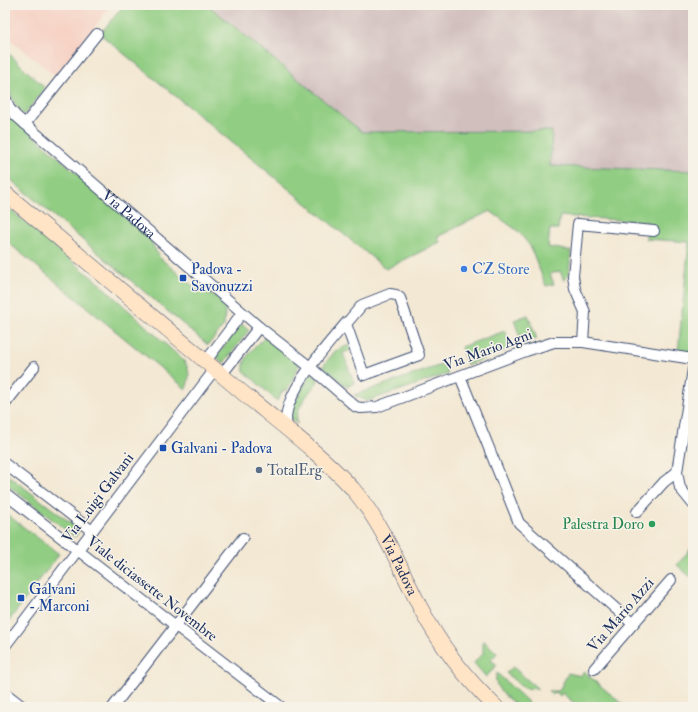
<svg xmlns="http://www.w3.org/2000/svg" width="698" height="712" viewBox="0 0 698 712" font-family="'IM FELL Double Pica',serif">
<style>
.built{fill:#f6d2c4}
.industrial{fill:#d1bfbe}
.green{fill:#91cd82;stroke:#567e70}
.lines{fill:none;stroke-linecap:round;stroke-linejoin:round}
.minor-casing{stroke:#3b4b70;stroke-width:12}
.secondary-casing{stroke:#3b4b70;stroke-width:16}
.minor{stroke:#fff;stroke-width:10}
.secondary{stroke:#ffe4c6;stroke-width:15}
.shop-dot{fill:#3f7fe0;stroke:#f7f3e8;stroke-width:1.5}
.transit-dot{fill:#1a4fb4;stroke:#f7f3e8;stroke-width:1.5}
.service-dot{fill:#5c6f8a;stroke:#f7f3e8;stroke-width:1.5}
.leisure-dot{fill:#2e9e5b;stroke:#f7f3e8;stroke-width:1.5}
.labels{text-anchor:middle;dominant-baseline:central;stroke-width:3;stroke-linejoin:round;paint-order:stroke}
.street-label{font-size:15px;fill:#1b2f5e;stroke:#f7f3e8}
.transit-label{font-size:15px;fill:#164399;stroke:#f7f3e8;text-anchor:start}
.shop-label{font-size:15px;fill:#366cbe;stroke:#f7f3e8;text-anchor:start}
.service-label{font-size:15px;fill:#4e5e75;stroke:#f7f3e8;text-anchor:start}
.leisure-label{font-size:15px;fill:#27864d;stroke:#f7f3e8;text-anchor:end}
</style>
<rect width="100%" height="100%" fill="#f7f3e8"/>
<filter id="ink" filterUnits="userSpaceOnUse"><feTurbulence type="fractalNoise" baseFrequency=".025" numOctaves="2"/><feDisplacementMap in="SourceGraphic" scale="8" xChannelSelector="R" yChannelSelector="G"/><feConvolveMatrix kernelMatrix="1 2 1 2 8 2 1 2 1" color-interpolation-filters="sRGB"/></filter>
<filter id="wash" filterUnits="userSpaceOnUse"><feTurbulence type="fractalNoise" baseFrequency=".012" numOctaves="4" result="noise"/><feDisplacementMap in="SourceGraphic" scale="16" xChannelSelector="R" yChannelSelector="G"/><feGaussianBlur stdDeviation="0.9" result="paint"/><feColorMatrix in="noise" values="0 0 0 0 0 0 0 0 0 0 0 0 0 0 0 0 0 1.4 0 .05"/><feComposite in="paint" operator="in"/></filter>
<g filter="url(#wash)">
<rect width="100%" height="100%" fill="#f3e8d3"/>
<path class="built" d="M 5,5 L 112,5 L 55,76 L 5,35 Z"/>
<path class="industrial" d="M 207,5 L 693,5 L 693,171 L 550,166 L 551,131 L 361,132 Z"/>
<path class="green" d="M 124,5 L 208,5 L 362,132 L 552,131 L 550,166 L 693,171 L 693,355 L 678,352 L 689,242 L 646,239 L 647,222 L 560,216 L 558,229 L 550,229 L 548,247 L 571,251 L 569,274 L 564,281 L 560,271 L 550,274 L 554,284 L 546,286 L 530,246 L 518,231 L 490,211 L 437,237 L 440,242 L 386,269 L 100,34 Z
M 5,50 L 45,88 L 24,115 C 7,101 5,71 5,50 Z
M 5,111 L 148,235 L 159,257 L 195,288 L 219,298 L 225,309 L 224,326 L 208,345 L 5,175 Z
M 5,205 L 101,285 L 185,362 C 190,372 190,378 186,389 L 5,240 Z
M 528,315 L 537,339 L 522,344 L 514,320 Z
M 241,324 L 249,330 L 224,363 L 216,357 Z
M 505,331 L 511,348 L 467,365 L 461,347 Z
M 266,336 L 300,363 L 287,391 L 283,390 L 277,401 L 244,371 C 242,356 257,346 266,336 Z
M 349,345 L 351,350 L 343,353 L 354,383 L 347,387 L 323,366 L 335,351 Z
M 444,364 L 448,374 L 367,401 L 354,395 Z
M 311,372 L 319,380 C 310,392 294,408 297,424 L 291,419 L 291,410 Z
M 5,473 L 80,530 L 75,537 L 5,483 Z
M 5,513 L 59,554 L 5,626 Z
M 693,546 L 693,579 L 677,565 Z
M 483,640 L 497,653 L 491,660 L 497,665 L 486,677 L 474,663 L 483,653 Z
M 513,667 L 538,689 L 523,688 L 506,673 Z
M 584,672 L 626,707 L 579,707 L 562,693 L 560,696 L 556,692 L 553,695 L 548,691 L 559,691 L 568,673 L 581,676 Z
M 497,673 L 528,702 L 524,707 L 518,707 C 508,698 491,688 497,673 Z"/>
</g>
<g filter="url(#ink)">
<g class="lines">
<defs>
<g id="minor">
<path id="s1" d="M 5,97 L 9,108 L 16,116 L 259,327 L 310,367 L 356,407 L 361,408 L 377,407 L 526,351 L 554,342 L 583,342 L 693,359"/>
<path d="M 25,124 L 97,34"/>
<path d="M 390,294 L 396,295 L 400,298 L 419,355 L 364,375 L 346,324 L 362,305 Z"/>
<path d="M 583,342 L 585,312 L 575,289 L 573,276 L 578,224 L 654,231"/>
<path d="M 206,361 L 242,313"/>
<path d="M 693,369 L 677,472 L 680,488 L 693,504"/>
<path d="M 222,374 L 259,327"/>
<path d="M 460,376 L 519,523 L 633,624"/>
<path d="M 5,404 L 34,367"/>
<path d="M 289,430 C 273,403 330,342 347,322"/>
<path d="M 5,464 L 92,531"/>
<path d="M 5,494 L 281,707"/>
<path d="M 637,512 L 664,482 L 677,472"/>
<path d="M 5,646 L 215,369"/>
<path d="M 594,669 L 671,580"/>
<path d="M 5,693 L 23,707"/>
<path d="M 113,707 L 243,538"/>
</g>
<g id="secondary">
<path id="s2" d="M 5,193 C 85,260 164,326 243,393 C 278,422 322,455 352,488 C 382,523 399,566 420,607 C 440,645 465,678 496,707"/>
</g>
</defs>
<use href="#minor" class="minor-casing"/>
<use href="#secondary" class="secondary-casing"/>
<use href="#minor" class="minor"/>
<use href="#secondary" class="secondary"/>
</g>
</g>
<circle class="shop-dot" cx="464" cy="269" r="4"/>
<g class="transit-dot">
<rect x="179" y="274" width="8" height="8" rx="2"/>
<rect x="159" y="444" width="8" height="8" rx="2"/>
<rect x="17" y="594" width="8" height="8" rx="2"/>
</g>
<circle class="service-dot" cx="259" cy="470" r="4"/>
<circle class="leisure-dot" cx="652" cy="524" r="4"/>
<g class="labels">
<g class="street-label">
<text stroke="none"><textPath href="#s1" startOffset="172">Via Padova</textPath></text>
<text transform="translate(488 350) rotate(-20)">Via Mario Agni</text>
<text transform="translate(98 498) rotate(-53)">Via Luigi Galvani</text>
<text stroke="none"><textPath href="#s2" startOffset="546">Via Padova</textPath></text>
<text transform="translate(152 589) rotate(38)">Viale diciassette Novembre</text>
<text transform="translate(621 615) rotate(-49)">Via Mario Azzi</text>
</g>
<g class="transit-label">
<text x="191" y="269">Padova -<tspan x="191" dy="17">Savonuzzi</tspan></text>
<text x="171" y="448">Galvani - Padova</text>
<text x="29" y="589">Galvani<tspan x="29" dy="17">- Marconi</tspan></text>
</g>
<g class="shop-label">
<text x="472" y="269">CZ Store</text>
</g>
<g class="service-label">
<text x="267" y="470">TotalErg</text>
</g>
<g class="leisure-label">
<text x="644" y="524">Palestra Doro</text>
</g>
</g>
<rect width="698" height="712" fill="none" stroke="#f7f3e8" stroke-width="20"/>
</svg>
